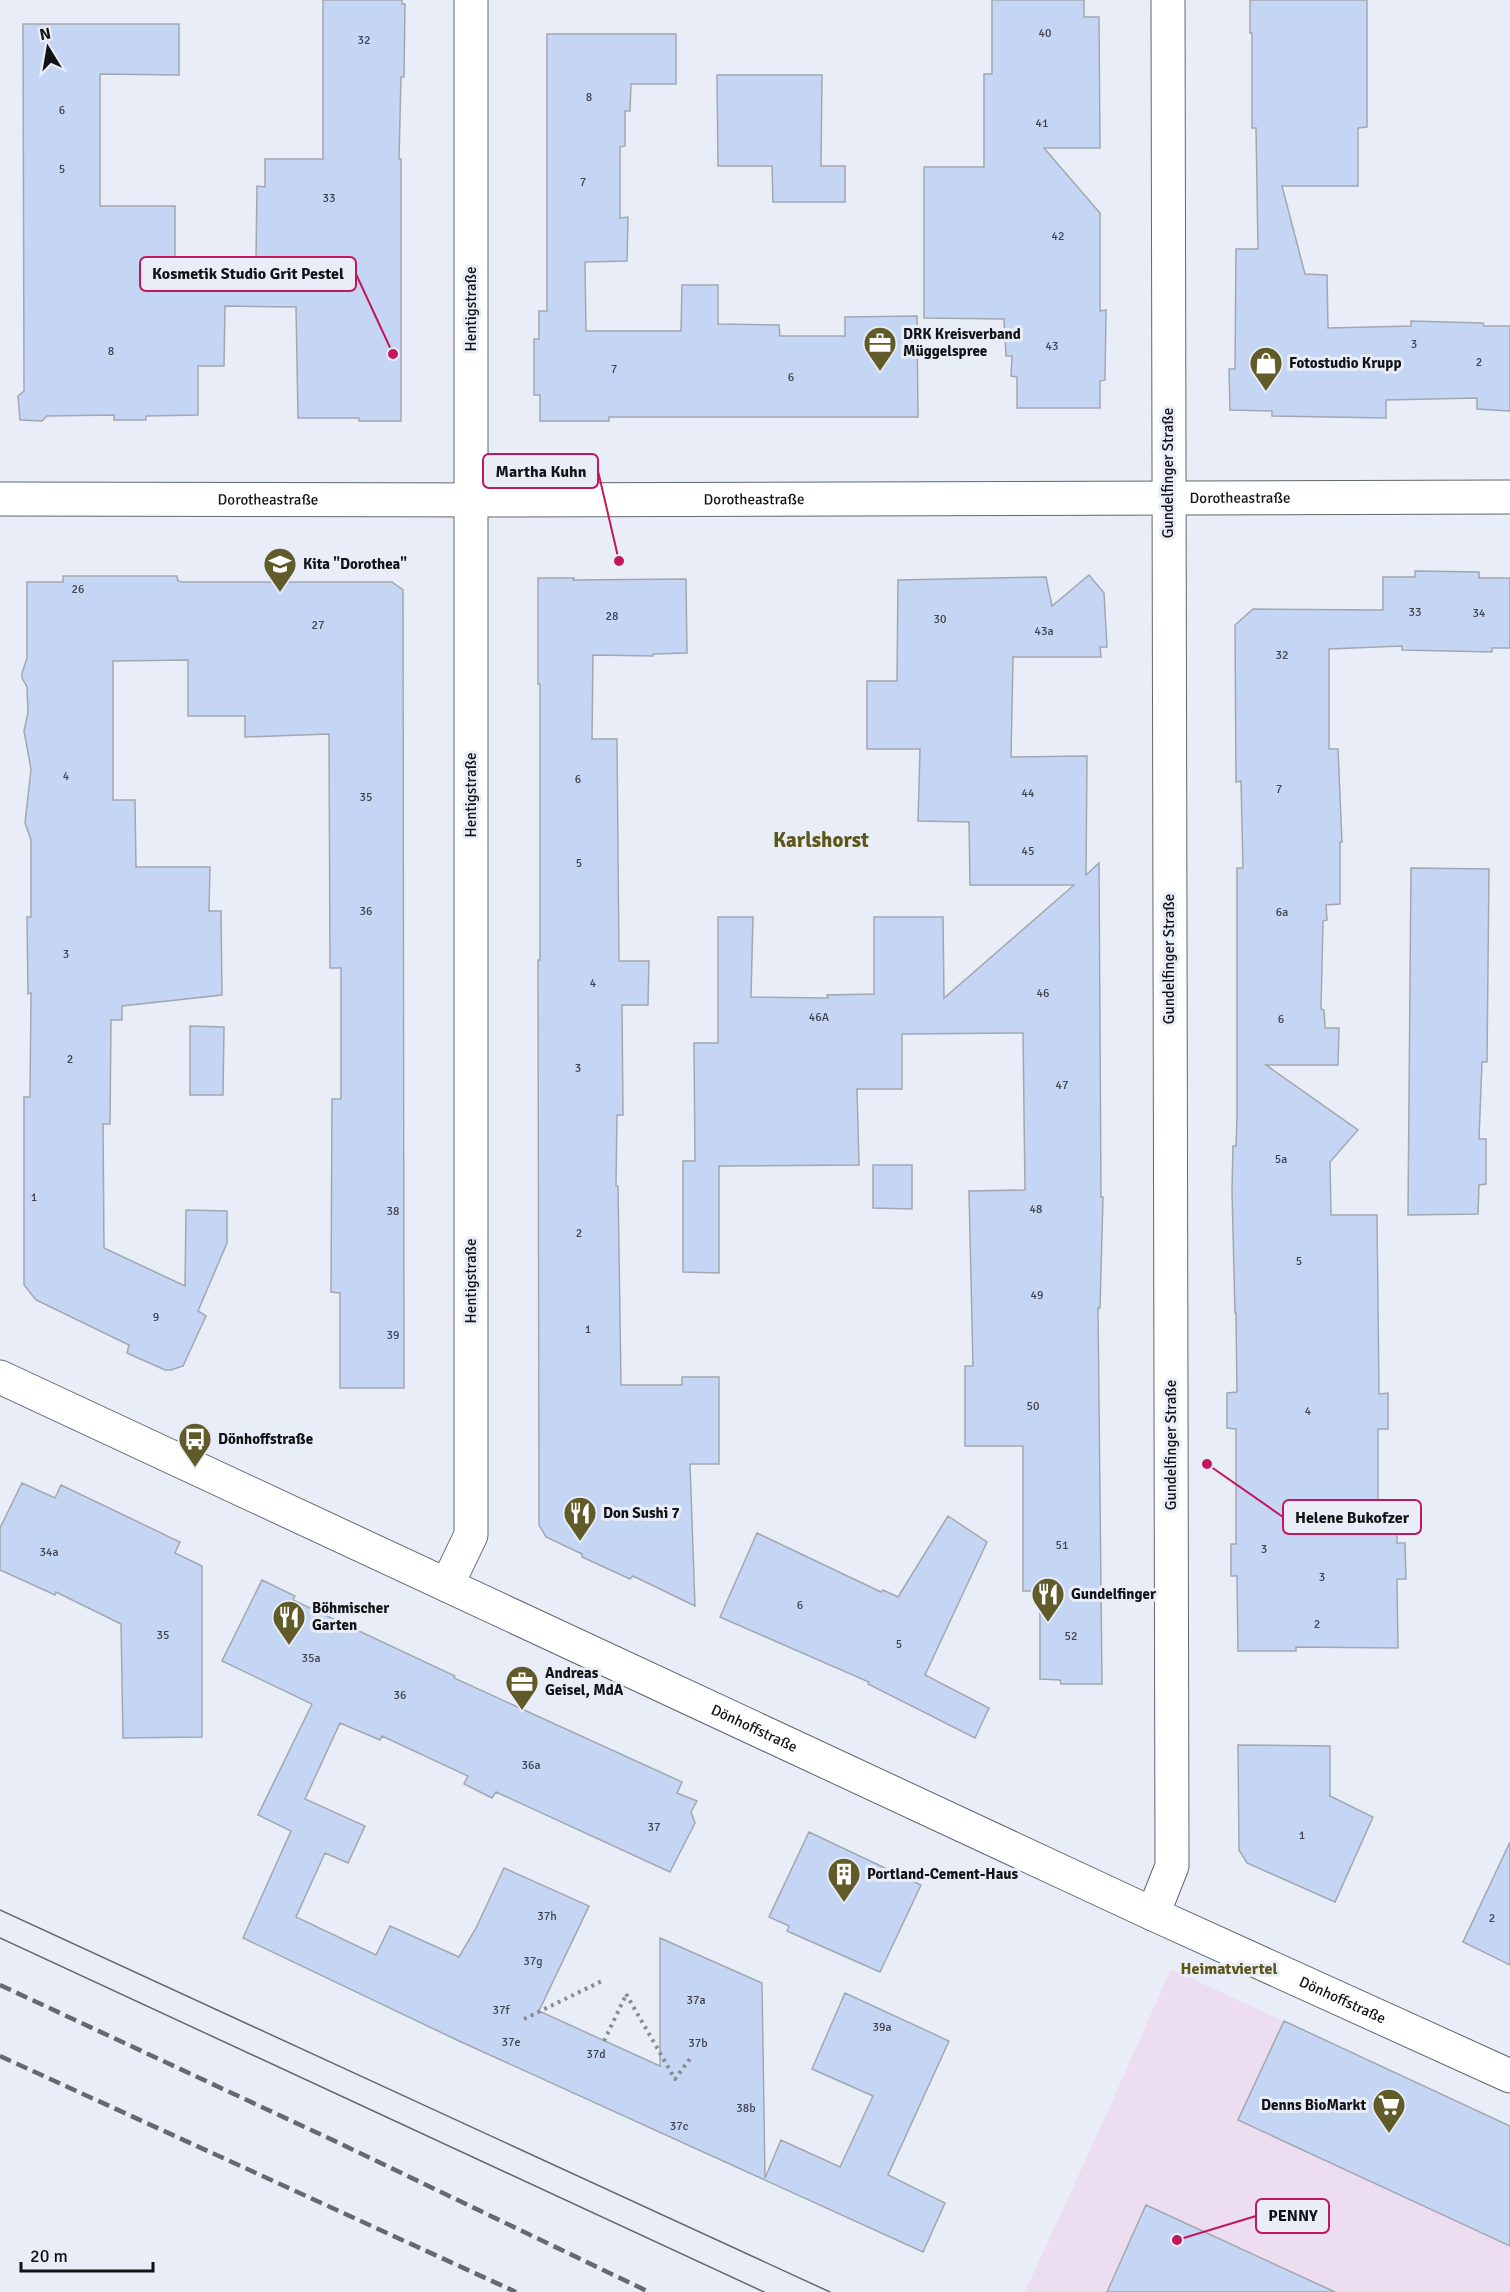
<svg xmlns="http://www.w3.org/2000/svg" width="1510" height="2292" viewBox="0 0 1510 2292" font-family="Signika,sans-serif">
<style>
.commercial{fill:#edddf0}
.building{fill:#c5d5f4;stroke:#a2a7b0;stroke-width:1.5}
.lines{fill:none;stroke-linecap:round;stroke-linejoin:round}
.minor-casing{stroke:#63676f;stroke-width:35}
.path{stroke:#898c93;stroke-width:4;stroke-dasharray:3 4.5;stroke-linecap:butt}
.minor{stroke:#fff;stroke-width:33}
.tram{stroke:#65686e;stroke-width:1.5}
.rail{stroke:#65686e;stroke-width:4.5;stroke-dasharray:12 6;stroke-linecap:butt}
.labels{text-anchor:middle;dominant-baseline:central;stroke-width:6;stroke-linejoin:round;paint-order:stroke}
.number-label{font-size:12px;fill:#3f444e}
.street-label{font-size:15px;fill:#121316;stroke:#e8edf7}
.poi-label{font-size:15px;font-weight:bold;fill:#121316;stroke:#e8edf7;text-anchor:start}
.neighbourhood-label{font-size:16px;font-weight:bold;fill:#5c561a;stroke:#e8edf7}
.district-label{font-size:21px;font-weight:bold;fill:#5c561a;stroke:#e8edf7}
.leader{fill:none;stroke:#c2185b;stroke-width:2}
.callout-dot{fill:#c2185b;stroke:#e8edf7;stroke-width:2}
.callout{fill:#e8edf7;stroke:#c2185b;stroke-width:2}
.callout-label{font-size:16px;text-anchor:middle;font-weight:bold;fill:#121316}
</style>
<rect width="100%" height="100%" fill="#e8edf7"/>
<path class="commercial" d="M 1171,1969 L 1510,2126 L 1510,2292 L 1025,2292 L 1107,2113 Z"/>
<path class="building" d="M 323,0 L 402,0 L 402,4 L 405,4 L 404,77 L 401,77 L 399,159 L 401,159 L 401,421 L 359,421 L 359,418 L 298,418 L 296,307 L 225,306 L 224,366 L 198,366 L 198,415 L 146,416 L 146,420 L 114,420 L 114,415 L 47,416 L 42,421 L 20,420 L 18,396 L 24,391 L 23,24 L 179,24 L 179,75 L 100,74 L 100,206 L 175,206 L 175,259 L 256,258 L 257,186 L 265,187 L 265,159 L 323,159 Z
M 992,0 L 1084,0 L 1084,17 L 1099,17 L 1100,148 L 1044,148 L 1100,213 L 1100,311 L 1106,310 L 1105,380 L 1100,381 L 1100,408 L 1017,408 L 1017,377 L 1011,376 L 1012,356 L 1006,356 L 1004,319 L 924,318 L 924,167 L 984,167 L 984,74 L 992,74 Z
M 1250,0 L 1367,0 L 1367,127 L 1358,128 L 1358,186 L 1282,186 L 1305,274 L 1327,275 L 1328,328 L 1411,326 L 1411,321 L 1483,323 L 1484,326 L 1510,326 L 1510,411 L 1477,409 L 1477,398 L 1386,400 L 1386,418 L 1272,416 L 1272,411 L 1230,410 L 1229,369 L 1235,369 L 1236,249 L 1258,249 L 1256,128 L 1252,128 L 1252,33 L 1250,33 Z
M 547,34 L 676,34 L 676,84 L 631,84 L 630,111 L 625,111 L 625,146 L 620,147 L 620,218 L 628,217 L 627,261 L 585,262 L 586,331 L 681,331 L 682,285 L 718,285 L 718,324 L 779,325 L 780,336 L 845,336 L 845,317 L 917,316 L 918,417 L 609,417 L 609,421 L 540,421 L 540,395 L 534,395 L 534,339 L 539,339 L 539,311 L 547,311 Z
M 717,75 L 822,75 L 821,166 L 845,166 L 845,202 L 773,202 L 772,166 L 718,166 Z
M 1415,571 L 1479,572 L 1479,578 L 1510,578 L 1510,648 L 1492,648 L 1492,652 L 1402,650 L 1402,646 L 1329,649 L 1329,749 L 1338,749 L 1342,842 L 1340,842 L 1340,904 L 1326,905 L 1327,920 L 1323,921 L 1321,1009 L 1324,1010 L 1325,1028 L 1339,1028 L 1338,1065 L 1266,1065 L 1358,1130 L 1330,1162 L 1331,1215 L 1377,1215 L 1379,1394 L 1388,1393 L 1388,1429 L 1378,1429 L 1378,1514 L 1397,1514 L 1397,1543 L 1405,1543 L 1406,1579 L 1397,1579 L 1398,1648 L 1296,1647 L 1296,1651 L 1238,1651 L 1237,1576 L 1231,1576 L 1231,1544 L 1236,1544 L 1236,1429 L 1227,1428 L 1227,1393 L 1237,1392 L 1236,1313 L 1235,1313 L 1232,1190 L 1233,1146 L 1236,1146 L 1237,1118 L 1237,868 L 1243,868 L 1241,781 L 1236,782 L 1235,625 L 1253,609 L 1383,610 L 1383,577 L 1415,577 Z
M 1089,575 L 1104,593 L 1107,647 L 1100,647 L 1101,657 L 1013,657 L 1011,757 L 1087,756 L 1086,875 L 1099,863 L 1101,1197 L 1103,1197 L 1100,1308 L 1098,1308 L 1102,1684 L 1061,1684 L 1060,1680 L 1040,1679 L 1040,1591 L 1023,1591 L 1023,1446 L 965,1446 L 965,1366 L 973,1366 L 969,1191 L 1025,1190 L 1023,1033 L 902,1034 L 902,1089 L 857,1089 L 859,1165 L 719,1166 L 719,1273 L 683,1272 L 683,1161 L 695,1161 L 694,1043 L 718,1043 L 718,917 L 753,917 L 751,997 L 828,998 L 827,995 L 874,994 L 874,917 L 943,917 L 944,998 L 1074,885 L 970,885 L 969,822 L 918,821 L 920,749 L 867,749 L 867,681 L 897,681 L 898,580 L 1046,577 L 1052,606 Z
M 63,576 L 177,576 L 178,581 L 182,582 L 392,582 L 403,590 L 404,1388 L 340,1388 L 340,1293 L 331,1292 L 332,1099 L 341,1099 L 341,968 L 330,968 L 329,734 L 245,737 L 245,716 L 188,716 L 188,660 L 113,661 L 113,800 L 135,800 L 136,867 L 210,867 L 209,911 L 221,911 L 222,995 L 122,1006 L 122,1020 L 111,1020 L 110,1124 L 103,1124 L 104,1248 L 185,1286 L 186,1210 L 227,1211 L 227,1243 L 198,1311 L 206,1316 L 183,1366 L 171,1370 L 165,1370 L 127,1353 L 129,1345 L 36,1300 L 24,1285 L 24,1097 L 30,1097 L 31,993 L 28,994 L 27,917 L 31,917 L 31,840 L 25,823 L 31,769 L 24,731 L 28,712 L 27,687 L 22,678 L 22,673 L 27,658 L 27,582 L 63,582 Z
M 538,578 L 574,578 L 573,580 L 686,579 L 687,653 L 653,654 L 653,656 L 593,655 L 592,739 L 617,739 L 619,961 L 649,961 L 648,1005 L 622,1005 L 623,1115 L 617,1115 L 616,1186 L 618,1186 L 621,1385 L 682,1385 L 682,1377 L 719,1377 L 719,1464 L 690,1464 L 695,1606 L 633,1576 L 630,1579 L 582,1557 L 582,1554 L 546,1537 L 539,1525 L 538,960 L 540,960 L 540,684 L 538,684 Z
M 1411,868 L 1489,869 L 1487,1062 L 1482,1062 L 1479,1139 L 1486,1139 L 1486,1184 L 1479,1185 L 1478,1214 L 1408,1215 Z
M 190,1026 L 224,1027 L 223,1095 L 190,1095 Z
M 873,1165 L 912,1165 L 912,1209 L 873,1208 Z
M 22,1483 L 55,1498 L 61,1485 L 180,1542 L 175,1553 L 202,1566 L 202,1737 L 123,1738 L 121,1624 L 56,1592 L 55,1595 L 0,1570 L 0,1528 Z
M 948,1516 L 987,1542 L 925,1675 L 989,1708 L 975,1738 L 868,1684 L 869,1682 L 720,1617 L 757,1533 L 881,1592 L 883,1590 L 898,1597 Z
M 262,1580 L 295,1596 L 293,1600 L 455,1676 L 454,1678 L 682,1782 L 677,1793 L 697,1801 L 691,1812 L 695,1823 L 670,1872 L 496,1792 L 492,1798 L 464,1784 L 468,1776 L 382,1736 L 380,1740 L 340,1723 L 305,1799 L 365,1826 L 348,1863 L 325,1853 L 296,1917 L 376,1955 L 390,1926 L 459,1957 L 476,1928 L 504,1868 L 589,1906 L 539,2011 L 660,2066 L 660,1938 L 762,1983 L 765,2178 L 781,2140 L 840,2167 L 873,2096 L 812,2069 L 845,1993 L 949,2041 L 888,2175 L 945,2203 L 923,2252 L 459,2041 L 243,1938 L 291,1831 L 258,1815 L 312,1704 L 222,1661 Z
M 1238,1745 L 1330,1746 L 1330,1796 L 1373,1817 L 1335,1902 L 1247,1863 L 1239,1850 Z
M 809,1832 L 921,1885 L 880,1972 L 787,1931 L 789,1926 L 769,1917 Z
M 1510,1842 L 1510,1965 L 1463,1942 Z
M 1284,2021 L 1510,2126 L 1510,2246 L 1238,2120 Z
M 1146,2205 L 1335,2292 L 1107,2292 Z"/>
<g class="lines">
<defs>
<g id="minor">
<path id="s1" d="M 0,499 L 507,500 L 1510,497"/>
<path id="s2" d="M 0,1377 L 1153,1914 L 1510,2076"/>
<path d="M 447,1585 L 471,1535 L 471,0"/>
<path d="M 1153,1914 L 1172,1866 L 1168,0"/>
</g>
</defs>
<use href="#minor" class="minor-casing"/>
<path class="path" d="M 626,1994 L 675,2079 L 692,2056
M 524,2019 L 604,1980
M 604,2041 L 626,1995"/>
<use href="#minor" class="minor"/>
<path class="tram" d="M 0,1910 L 830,2292
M 0,1938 L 764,2292"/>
<path class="rail" d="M 0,1985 L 339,2143 L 649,2292
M 0,2056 L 516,2292"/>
</g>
<defs>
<symbol id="office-pin" viewBox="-11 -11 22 30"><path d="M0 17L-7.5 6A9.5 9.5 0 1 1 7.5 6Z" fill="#605b28" stroke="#e8edf7"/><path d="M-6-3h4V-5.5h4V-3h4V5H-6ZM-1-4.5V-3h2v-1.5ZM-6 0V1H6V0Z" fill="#fff"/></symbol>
<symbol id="shop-pin" viewBox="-11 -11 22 30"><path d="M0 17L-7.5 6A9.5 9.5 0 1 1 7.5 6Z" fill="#605b28" stroke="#e8edf7"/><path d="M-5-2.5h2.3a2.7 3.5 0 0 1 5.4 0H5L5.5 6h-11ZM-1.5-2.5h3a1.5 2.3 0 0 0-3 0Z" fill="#fff"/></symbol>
<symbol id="school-pin" viewBox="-11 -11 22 30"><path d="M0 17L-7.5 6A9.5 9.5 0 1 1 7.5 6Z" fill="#605b28" stroke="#e8edf7"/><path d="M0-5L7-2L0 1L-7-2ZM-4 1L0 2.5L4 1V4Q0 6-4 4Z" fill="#fff"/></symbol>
<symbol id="bus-pin" viewBox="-11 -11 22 30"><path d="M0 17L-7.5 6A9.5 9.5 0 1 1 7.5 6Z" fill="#605b28" stroke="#e8edf7"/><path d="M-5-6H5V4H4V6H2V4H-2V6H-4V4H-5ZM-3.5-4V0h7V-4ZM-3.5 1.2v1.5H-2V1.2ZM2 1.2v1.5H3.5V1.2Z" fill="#fff"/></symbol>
<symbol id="restaurant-pin" viewBox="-11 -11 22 30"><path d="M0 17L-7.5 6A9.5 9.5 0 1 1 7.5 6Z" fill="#605b28" stroke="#e8edf7"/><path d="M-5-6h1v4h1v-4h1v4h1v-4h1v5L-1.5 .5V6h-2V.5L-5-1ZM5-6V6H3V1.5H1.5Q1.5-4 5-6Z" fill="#fff"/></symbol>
<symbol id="building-pin" viewBox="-11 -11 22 30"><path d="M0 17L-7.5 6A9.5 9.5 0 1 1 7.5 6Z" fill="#605b28" stroke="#e8edf7"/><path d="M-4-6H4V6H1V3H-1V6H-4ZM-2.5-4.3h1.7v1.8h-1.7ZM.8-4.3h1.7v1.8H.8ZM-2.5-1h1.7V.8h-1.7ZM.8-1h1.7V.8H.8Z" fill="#fff"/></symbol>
<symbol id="supermarket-pin" viewBox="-11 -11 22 30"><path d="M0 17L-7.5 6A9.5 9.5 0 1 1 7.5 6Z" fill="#605b28" stroke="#e8edf7"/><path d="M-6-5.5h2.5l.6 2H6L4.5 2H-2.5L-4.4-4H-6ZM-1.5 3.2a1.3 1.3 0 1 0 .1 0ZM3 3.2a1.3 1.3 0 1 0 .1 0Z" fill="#fff"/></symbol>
</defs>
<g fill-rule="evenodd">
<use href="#office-pin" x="861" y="324" width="38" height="52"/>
<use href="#shop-pin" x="1247" y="344" width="38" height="52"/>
<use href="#school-pin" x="261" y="545" width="38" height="52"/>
<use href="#bus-pin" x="176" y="1420" width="38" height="52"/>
<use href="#restaurant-pin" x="561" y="1494" width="38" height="52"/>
<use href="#restaurant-pin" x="1029" y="1575" width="38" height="52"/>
<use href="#restaurant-pin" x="270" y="1598" width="38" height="52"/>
<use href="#office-pin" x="503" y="1663" width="38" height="52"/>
<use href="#building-pin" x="825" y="1855" width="38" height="52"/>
<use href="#supermarket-pin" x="1370" y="2086" width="38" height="52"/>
</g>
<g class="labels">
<g class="number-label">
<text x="1045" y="33">40</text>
<text x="364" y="40">32</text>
<text x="589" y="97">8</text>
<text x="62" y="110">6</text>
<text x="1042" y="123">41</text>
<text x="62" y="169">5</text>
<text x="583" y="182">7</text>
<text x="329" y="198">33</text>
<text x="1058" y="236">42</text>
<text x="1414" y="344">3</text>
<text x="1052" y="346">43</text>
<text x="111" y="351">8</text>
<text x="1479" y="362">2</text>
<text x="614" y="369">7</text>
<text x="791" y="377">6</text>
<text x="78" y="589">26</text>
<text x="1415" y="612">33</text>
<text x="1479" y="613">34</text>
<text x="612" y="616">28</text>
<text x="940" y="619">30</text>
<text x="318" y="625">27</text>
<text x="1044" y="631">43a</text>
<text x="1282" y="655">32</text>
<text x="66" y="776">4</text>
<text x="578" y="779">6</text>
<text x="1279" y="789">7</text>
<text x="1028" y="793">44</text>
<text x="366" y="797">35</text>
<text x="1028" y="851">45</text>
<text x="579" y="863">5</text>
<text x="366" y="911">36</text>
<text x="1282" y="912">6a</text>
<text x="66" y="954">3</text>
<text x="593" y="983">4</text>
<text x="1043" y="993">46</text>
<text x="819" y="1017">46A</text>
<text x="1281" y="1019">6</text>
<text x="70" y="1059">2</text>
<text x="578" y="1068">3</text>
<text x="1062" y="1085">47</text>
<text x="1281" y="1159">5a</text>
<text x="34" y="1197">1</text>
<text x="1036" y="1209">48</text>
<text x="393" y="1211">38</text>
<text x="579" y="1233">2</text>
<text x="1299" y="1261">5</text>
<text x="1037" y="1295">49</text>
<text x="156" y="1317">9</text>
<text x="588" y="1329">1</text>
<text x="393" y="1335">39</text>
<text x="1033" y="1406">50</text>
<text x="1308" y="1411">4</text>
<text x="1062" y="1545">51</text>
<text x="1264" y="1549">3</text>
<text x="49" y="1552">34a</text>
<text x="1322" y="1577">3</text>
<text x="800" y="1605">6</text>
<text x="1317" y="1624">2</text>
<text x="163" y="1635">35</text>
<text x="1071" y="1636">52</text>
<text x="899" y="1644">5</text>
<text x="311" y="1658">35a</text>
<text x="400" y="1695">36</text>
<text x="531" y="1765">36a</text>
<text x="654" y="1827">37</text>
<text x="1302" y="1835">1</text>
<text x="547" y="1916">37h</text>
<text x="1492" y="1918">2</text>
<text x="533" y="1961">37g</text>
<text x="696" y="2000">37a</text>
<text x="501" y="2010">37f</text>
<text x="882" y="2027">39a</text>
<text x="511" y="2042">37e</text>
<text x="698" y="2043">37b</text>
<text x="596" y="2054">37d</text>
<text x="746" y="2108">38b</text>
<text x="679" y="2126">37c</text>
</g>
<g class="street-label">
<text transform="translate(471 309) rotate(-90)">Hentigstraße</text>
<text transform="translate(1168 473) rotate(-90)">Gundelfinger Straße</text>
<text stroke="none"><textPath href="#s1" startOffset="1240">Dorotheastraße</textPath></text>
<text stroke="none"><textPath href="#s1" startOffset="754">Dorotheastraße</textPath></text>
<text stroke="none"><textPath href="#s1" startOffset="268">Dorotheastraße</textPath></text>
<text transform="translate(471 795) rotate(-90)">Hentigstraße</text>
<text transform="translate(1169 959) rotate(-90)">Gundelfinger Straße</text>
<text transform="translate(471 1281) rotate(-90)">Hentigstraße</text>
<text transform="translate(1171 1445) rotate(-90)">Gundelfinger Straße</text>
<text stroke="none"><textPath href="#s2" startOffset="832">Dönhoffstraße</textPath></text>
<text stroke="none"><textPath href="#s2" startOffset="1480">Dönhoffstraße</textPath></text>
</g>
<g class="poi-label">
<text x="903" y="334">DRK Kreisverband<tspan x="903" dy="17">Müggelspree</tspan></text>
<text x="1289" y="363">Fotostudio Krupp</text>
<text x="303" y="564">Kita "Dorothea"</text>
<text x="218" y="1439">Dönhoffstraße</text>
<text x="603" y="1513">Don Sushi 7</text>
<text x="1071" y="1594">Gundelfinger</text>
<text x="312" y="1608">Böhmischer<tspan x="312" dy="17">Garten</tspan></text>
<text x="545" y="1673">Andreas<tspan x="545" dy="17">Geisel, MdA</tspan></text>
<text x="867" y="1874">Portland-Cement-Haus</text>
<text x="1366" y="2105" text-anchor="end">Denns BioMarkt</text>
</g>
<g class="neighbourhood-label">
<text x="1229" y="1969">Heimatviertel</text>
</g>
<g class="district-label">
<text x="821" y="840">Karlshorst</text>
</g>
</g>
<path class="leader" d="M393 354L356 274M619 561L598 471M1207 1464L1283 1517M1177 2240L1256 2216"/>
<g class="callout-dot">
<circle cx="393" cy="354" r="6"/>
<circle cx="619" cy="561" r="6"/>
<circle cx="1207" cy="1464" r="6"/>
<circle cx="1177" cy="2240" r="6"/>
</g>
<g class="callout">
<rect x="140" y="257" width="216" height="34" rx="6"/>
<rect x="483" y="454" width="115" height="34" rx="6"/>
<rect x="1283" y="1500" width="138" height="34" rx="6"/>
<rect x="1256" y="2199" width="73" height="34" rx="6"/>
</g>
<g class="callout-label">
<text x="248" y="279">Kosmetik Studio Grit Pestel</text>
<text x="541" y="477">Martha Kuhn</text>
<text x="1352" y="1523">Helene Bukofzer</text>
<text x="1293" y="2221">PENNY</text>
</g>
<g transform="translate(48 48) rotate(349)" stroke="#e8edf7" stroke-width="4.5" paint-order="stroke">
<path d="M0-4.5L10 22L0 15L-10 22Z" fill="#121316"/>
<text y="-9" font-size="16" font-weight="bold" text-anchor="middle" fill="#121316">N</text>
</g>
<path d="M21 2262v9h132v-9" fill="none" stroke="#121316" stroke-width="3"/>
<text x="30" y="2262" font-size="18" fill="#121316" stroke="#e8edf7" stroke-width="4.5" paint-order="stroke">20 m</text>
</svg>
